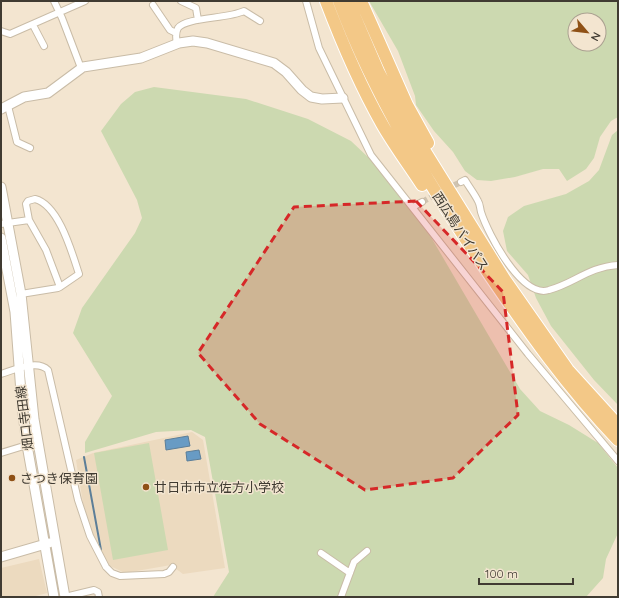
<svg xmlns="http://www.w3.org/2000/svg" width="619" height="598" viewBox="0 0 619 598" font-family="Quicksand,'Noto Sans JP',sans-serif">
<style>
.built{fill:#ecdabf}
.green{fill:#ccd9b0;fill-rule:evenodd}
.water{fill:#689bc4;stroke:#5c7e98}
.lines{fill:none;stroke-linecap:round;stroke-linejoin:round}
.stream{stroke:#5c7e98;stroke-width:2}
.street-tunnel{stroke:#cfc3b0;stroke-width:6;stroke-dasharray:6 3;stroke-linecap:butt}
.street-casing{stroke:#c9bca7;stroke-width:8}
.secondary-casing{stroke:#c9bca7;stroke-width:11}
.highway-casing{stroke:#fff;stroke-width:14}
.street{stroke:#fff;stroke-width:6}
.secondary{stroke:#fff;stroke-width:9}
.highway{stroke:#f3c887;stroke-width:12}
.marked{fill:#d62828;fill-opacity:0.2;stroke:#d62828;stroke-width:3;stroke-dasharray:8 5;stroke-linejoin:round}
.poi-dot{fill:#8f5116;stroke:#f3e5d0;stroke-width:1.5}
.labels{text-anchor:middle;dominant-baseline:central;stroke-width:3;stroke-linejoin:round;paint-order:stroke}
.street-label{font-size:13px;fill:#403b32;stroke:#f3e5d0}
.poi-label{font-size:13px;fill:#403b32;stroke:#f3e5d0;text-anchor:start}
</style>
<rect width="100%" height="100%" fill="#f3e5d0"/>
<path class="built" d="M 192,432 L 203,440 L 225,568 L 183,574 L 171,565 L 125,573 L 108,565 L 94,539 L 83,503 L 76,460 L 93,453 Z
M 39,559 L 47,593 L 32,597 L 1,597 L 1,568 Z"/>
<path class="green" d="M 369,1 L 618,1 L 618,117 L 611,121 L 600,137 L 594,158 L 586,169 L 567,181 L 559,169 L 543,169 L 515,177 L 491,181 L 477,180 L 465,171 L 453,152 L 434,131 L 416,105 L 415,96 L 398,51 ZM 575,20 L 599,20 L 599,44 L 575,44 Z
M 154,87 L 246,99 L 308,119 L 351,141 L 387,175 L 428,232 L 520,389 L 540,411 L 569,425 L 598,443 L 618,468 L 618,533 L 606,559 L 603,578 L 586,597 L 213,597 L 229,572 L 205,437 L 191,430 L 156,432 L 85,453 L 85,442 L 112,396 L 73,333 L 82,308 L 135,233 L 142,218 L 137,200 L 101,131 L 121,104 L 135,92 Z
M 618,130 L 618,405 L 594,380 L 551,326 L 536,298 L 528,275 L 507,251 L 503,231 L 508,217 L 524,206 L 566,194 L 589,181 L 599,170 L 612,135 Z
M 149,443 L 168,550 L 113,560 L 94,453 Z"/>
<path class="water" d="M 188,436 L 190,446 L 166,450 L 165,440 Z
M 199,450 L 201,459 L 187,461 L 186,452 Z"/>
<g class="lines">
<path class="stream" d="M 84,457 L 101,550"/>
<path class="street-tunnel" d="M 446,189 L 461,182
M 422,202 L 438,193"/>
<defs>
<path id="street" d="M 54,1 L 62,18 L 81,68
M 181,1 L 196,8 L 198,20
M 306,1 L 319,48 L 371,155 L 528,354 L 618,461
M 153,5 L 170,30 L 176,33
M 33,25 L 44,46
M 1,31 L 10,34 L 85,1
M 177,44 C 176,39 175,33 178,28 C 186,17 228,19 244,11 L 260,21
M 8,106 L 17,142 L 30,148
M 461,182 L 465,180 C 469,187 474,193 478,201 C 480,204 480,208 481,212 C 488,234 522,299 549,290 C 575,283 588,267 618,265
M 413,207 L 422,202
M 1,224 L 29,220
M 21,294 L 58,288 L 60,287 L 79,274 C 72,253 59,205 35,199 L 28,201 L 26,204 L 29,220 L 46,250 L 60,287
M 1,374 C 14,370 37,359 48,370 L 78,500 L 90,536 L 106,567 L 112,573 L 120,576 L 164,574 L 169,572 L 173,567
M 1,453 L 27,445
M 321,553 L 350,573
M 65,597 L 94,590 L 98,592 L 99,597
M 341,597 L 354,562 L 367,551"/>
<path id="secondary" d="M 1,109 L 24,97 L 48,93 L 83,67 L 141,58 L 179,43 L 193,41 L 207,43 L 274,63 L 286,72 L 302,90 L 311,97 L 322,99 L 343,98
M 1,187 L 21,294 L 34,419 L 65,597
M 1,238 L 15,312 L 22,406 L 27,445 L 54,597
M 1,557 L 49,543"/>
<path id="highway" d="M 326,1 C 342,43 360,85 382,124 C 394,145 409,165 422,185
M 339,1 C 375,97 429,185 487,271 C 527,330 568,388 618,440
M 348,1 L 379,73 L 401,113 L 505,280 L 568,370 L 618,425
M 361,1 L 407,105 L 428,143"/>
</defs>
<use href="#street" class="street-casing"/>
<use href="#secondary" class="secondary-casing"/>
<use href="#highway" class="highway-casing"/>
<use href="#street" class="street"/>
<use href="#secondary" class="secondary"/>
<use href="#highway" class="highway"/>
</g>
<path class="marked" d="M 416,201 L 503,292 L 518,415 L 453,478 L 365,490 L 260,424 L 198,353 L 294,207 Z"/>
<g class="poi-dot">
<circle cx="12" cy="478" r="4"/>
<circle cx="146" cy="487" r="4"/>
</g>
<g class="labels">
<g class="street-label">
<text transform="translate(461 231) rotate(57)">西広島バイパス</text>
<text transform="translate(24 418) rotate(-97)">畑口寺田線</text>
</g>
<g class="poi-label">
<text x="20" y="478">さつき保育園</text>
<text x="154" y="487">廿日市市立佐方小学校</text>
</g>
</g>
<rect width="619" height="598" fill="none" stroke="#403b32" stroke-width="4"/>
<g transform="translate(587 32) rotate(118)"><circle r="19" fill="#f3e5d0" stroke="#aba191"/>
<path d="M0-3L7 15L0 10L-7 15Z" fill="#8f5116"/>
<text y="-6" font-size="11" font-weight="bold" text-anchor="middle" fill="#403b32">N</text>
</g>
<path d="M479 578v6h94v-6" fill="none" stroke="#403b32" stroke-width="2"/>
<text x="485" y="578" font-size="12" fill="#403b32" stroke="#f3e5d0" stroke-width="3" paint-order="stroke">100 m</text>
</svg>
